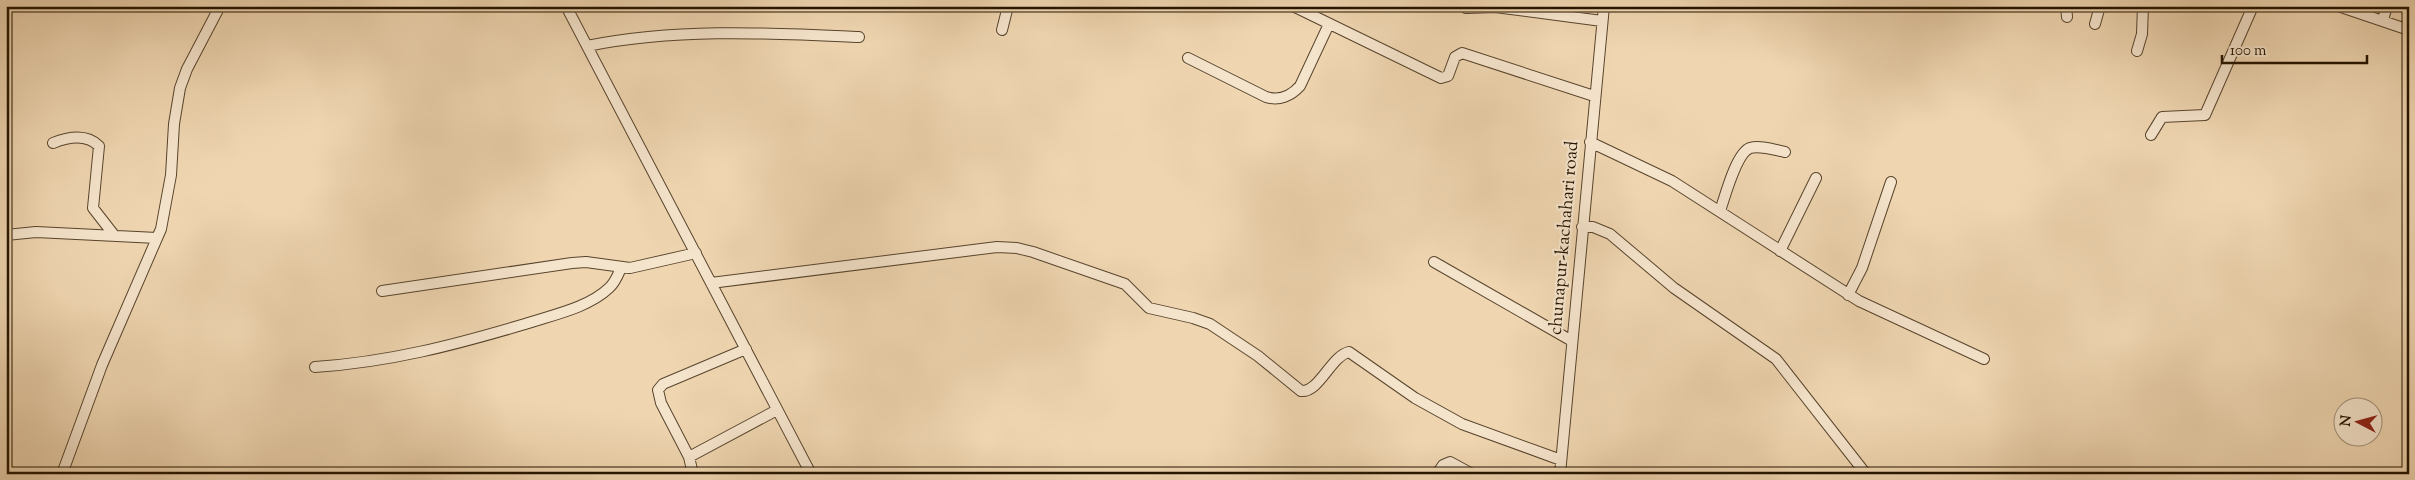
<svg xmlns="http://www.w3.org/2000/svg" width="2415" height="480" viewBox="0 0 2415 480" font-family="'Sorts Mill Goudy',serif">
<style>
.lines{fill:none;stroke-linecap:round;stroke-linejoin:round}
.street-casing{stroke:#58442c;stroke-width:12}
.street{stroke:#f5e4cc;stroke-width:10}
.labels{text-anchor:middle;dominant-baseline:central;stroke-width:4.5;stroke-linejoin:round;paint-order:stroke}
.street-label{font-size:18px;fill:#251400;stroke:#f5e4cc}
</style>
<rect width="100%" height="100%" fill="#efd6b1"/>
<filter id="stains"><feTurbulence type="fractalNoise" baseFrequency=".004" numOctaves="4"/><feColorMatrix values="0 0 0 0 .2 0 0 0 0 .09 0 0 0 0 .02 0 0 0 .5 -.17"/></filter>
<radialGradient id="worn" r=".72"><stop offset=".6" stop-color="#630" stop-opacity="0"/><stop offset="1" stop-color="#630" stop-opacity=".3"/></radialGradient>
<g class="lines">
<defs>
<path id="street" d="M 566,6 L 811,474
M 1293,6 L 1441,78 L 1448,76 L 1455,57 L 1462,53 L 1594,96
M 2066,6 L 2067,17
M 2338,6 L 2409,30
M 1466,8 L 1495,7 L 1602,21
M 2383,20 L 2387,6
M 2095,24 L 2100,6
M 1002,30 L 1008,6
M 587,46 C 677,28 768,33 859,37
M 2137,51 L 2142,34 L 2143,6
M 1188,58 L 1266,97 C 1279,101 1291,96 1300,86 L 1329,24
M 2151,135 L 2162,117 L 2205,115 L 2253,6
M 1590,142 L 1672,181 L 1859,301 L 1984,359
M 53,143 C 68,137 86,133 99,146 L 93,208 L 114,235
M 1720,211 C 1725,197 1736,153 1750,148 C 1760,145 1775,150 1785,152
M 1582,227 L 1593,227 L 1610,234 L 1674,288 L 1776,359 L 1866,474
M 6,235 L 36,232 L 157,238
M 1780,251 L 1816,178
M 1434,262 L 1572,341
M 711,283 L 997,247 L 1017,248 L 1033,252 L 1125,284 L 1149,308 L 1193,318 L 1210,324 L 1258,356 L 1301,391 C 1319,393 1331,356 1349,352 L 1415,398 L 1462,424 L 1561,460
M 382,291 L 572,263 L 586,262 L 630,268 L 696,253
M 1848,295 L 1862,268 L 1891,182
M 315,367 C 390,362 454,345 525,324 C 552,315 588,308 609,288 C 615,283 618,275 621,268
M 689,457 L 777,410
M 62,474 L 102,365 L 161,229 L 171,175 L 174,124 L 180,88 L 187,69 L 220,6
M 693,474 L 689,457 L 661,403 L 658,390 L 663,384 L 746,349
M 1437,474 L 1443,465 L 1450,462 L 1472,474
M 1560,474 L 1604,6"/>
</defs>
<use href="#street" class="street-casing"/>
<use href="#street" class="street"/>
</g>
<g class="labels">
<g class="street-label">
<text transform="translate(1565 238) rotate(-85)">chunapur-kachahari road</text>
</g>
</g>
<rect width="2415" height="480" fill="none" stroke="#efd6b1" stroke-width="25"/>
<rect x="8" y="8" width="2400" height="465" fill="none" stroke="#251400" stroke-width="2.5"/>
<rect x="12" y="12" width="2390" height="455" fill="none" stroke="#251400"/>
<g transform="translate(2358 422) rotate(276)"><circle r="24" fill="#f5e4cc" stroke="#a2917a"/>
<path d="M0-4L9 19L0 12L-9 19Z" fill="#8f2418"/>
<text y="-8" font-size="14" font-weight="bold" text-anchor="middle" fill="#251400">N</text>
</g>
<path d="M2222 55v8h145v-8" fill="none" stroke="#251400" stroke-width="2.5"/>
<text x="2230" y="55" font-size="15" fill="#251400" stroke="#f5e4cc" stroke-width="4" paint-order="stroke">100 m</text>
<rect width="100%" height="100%" filter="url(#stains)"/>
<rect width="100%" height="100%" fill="url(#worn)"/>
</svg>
